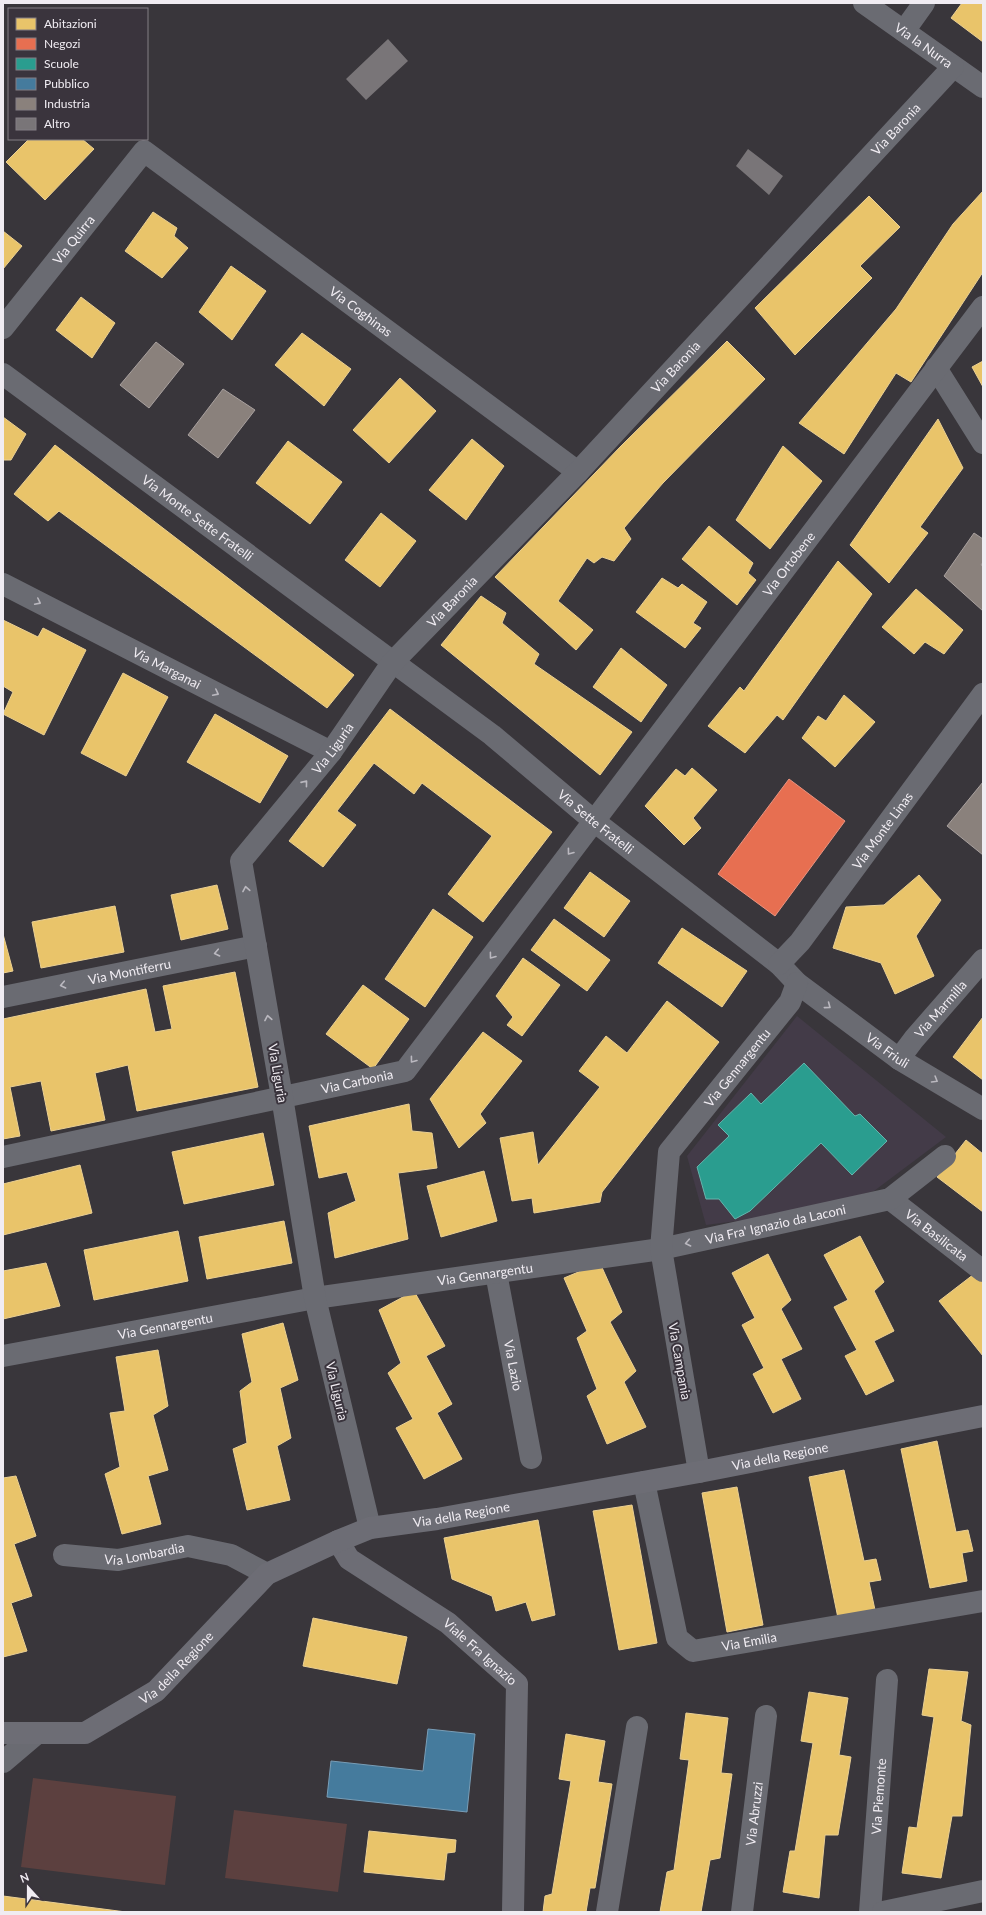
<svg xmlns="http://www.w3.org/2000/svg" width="986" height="1915" viewBox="0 0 986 1915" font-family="Lato,sans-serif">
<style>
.built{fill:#433b48}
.green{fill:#5c403f}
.homes{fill:#e9c46a;stroke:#ebd093}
.shops{fill:#e76f51;stroke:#ea9481}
.schools{fill:#2a9d8f;stroke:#65b5ad}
.public{fill:#457b9d;stroke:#789db6}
.industry{fill:#8a817c;stroke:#a9a19f}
.building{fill:#797578}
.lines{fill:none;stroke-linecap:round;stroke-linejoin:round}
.street{stroke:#6a6b72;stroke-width:22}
.secondary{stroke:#6d6d75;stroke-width:22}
.oneway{stroke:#bab8bf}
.labels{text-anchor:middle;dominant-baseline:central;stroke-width:4;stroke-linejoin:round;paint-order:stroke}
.street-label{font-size:13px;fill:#f0ecf2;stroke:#3a343d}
</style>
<rect width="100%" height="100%" fill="#39363b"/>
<path class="built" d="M 797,1016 L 946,1137 L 874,1191 L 784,1215 L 706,1225 L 687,1156 Z"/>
<path class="green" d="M 33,1778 L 176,1796 L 165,1885 L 21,1867 Z
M 234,1810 L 347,1824 L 338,1892 L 225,1878 Z"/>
<path class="homes" d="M 962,3 L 983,3 L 983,42 L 951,18 Z
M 29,139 L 82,139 L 94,149 L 45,200 L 6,162 Z
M 983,191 L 983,272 L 911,382 L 896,373 L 844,454 L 799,423 L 896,309 L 953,224 Z
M 869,196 L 900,227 L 860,266 L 872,278 L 795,355 L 755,308 Z
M 153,212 L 177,228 L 174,236 L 188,248 L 162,278 L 125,251 Z
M 3,231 L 22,246 L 3,269 Z
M 231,266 L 266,291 L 232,340 L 199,312 Z
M 81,297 L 115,323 L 92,358 L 56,330 Z
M 302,333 L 351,369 L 324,406 L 275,365 Z
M 727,341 L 765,379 L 663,483 L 624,528 L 631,539 L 614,561 L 602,557 L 594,563 L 587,558 L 558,601 L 593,630 L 576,650 L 495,577 L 621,446 Z
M 983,361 L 983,387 L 972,367 Z
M 400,378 L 436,411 L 389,463 L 353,430 Z
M 3,417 L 26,434 L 11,460 L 3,460 Z
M 938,419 L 963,468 L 920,527 L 928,533 L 889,583 L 850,545 Z
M 472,439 L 504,466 L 466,520 L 429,490 Z
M 288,441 L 342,482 L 310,524 L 256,483 Z
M 55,445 L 354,675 L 327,708 L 59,511 L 48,521 L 14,494 Z
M 783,446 L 822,481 L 770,549 L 736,520 Z
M 381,513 L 416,541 L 380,587 L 345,560 Z
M 709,526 L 753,563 L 748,573 L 756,580 L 737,605 L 682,559 Z
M 838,561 L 872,594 L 783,720 L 777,715 L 745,753 L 708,726 L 740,687 L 744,691 Z
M 662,578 L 678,588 L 682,584 L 707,602 L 693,623 L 701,628 L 685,648 L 636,612 Z
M 916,589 L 963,630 L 944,654 L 925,642 L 914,654 L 882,627 Z
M 481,596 L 506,613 L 502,623 L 539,654 L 534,664 L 632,732 L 600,775 L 441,645 Z
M 3,620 L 38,637 L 43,628 L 86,650 L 44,735 L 3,714 L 13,692 L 3,686 Z
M 621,648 L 667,685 L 641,722 L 593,687 Z
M 123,673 L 168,697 L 126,776 L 81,753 Z
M 844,695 L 875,722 L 835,767 L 802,738 L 818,716 L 826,721 Z
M 390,709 L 552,832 L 483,922 L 448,894 L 492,836 L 422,783 L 414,794 L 374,763 L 337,811 L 356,825 L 323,867 L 289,841 Z
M 215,714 L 288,756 L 260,803 L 187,762 Z
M 692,768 L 717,790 L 693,818 L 701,828 L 684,845 L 645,806 L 676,769 L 685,776 Z
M 590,872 L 630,901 L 604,937 L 564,908 Z
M 919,875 L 941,900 L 916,936 L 934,976 L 895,994 L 881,963 L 833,948 L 846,907 L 884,905 Z
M 217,885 L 228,929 L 181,940 L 171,895 Z
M 115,906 L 124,952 L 41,968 L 32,922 Z
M 433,909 L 473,937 L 425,1007 L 385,979 Z
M 554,919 L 610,960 L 587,991 L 531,950 Z
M 682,928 L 747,971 L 722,1007 L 658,963 Z
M 3,934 L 13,971 L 3,973 Z
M 523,958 L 560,985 L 522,1036 L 507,1025 L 513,1017 L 496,996 Z
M 235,972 L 258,1087 L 137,1111 L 128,1065 L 95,1073 L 105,1120 L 51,1131 L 41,1081 L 10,1087 L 20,1136 L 3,1139 L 3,1019 L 146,989 L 155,1032 L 172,1029 L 163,986 Z
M 363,985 L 409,1019 L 373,1069 L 326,1034 Z
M 667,1001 L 719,1042 L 602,1192 L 600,1202 L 534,1213 L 532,1198 L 512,1201 L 500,1138 L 533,1132 L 538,1165 L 600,1087 L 579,1071 L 606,1036 L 627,1053 Z
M 983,1017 L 983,1080 L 953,1057 Z
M 483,1032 L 522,1061 L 480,1114 L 486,1123 L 459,1148 L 430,1099 Z
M 409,1104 L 412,1131 L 432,1133 L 437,1168 L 398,1173 L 408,1239 L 335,1258 L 328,1213 L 356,1201 L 347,1172 L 319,1178 L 309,1126 Z
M 263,1133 L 274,1185 L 184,1204 L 172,1152 Z
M 966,1140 L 983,1154 L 983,1212 L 937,1177 Z
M 80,1165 L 92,1213 L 3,1235 L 3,1184 Z
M 484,1171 L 497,1221 L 441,1237 L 427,1186 Z
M 284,1221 L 292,1263 L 207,1279 L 199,1237 Z
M 178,1231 L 188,1281 L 94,1300 L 84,1250 Z
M 860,1236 L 884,1282 L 874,1291 L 894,1331 L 874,1341 L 894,1381 L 866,1395 L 845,1356 L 857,1350 L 834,1307 L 848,1300 L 824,1255 Z
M 768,1254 L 791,1300 L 781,1309 L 802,1349 L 781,1359 L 801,1399 L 773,1413 L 753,1374 L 764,1368 L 742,1325 L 755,1318 L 732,1273 Z
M 46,1263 L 60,1306 L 3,1319 L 3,1271 Z
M 600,1263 L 622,1312 L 610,1322 L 636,1371 L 624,1382 L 646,1427 L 607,1444 L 587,1396 L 597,1389 L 577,1338 L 587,1331 L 564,1278 Z
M 978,1271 L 983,1277 L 983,1356 L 939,1301 Z
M 414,1291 L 445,1346 L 426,1356 L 452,1404 L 437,1413 L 462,1459 L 424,1479 L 396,1428 L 413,1419 L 388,1373 L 401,1363 L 379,1310 Z
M 283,1323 L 298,1380 L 280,1388 L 291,1438 L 277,1446 L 290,1500 L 247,1510 L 233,1449 L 247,1443 L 240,1391 L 252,1382 L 242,1334 Z
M 158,1350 L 168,1406 L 153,1415 L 168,1470 L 148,1476 L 161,1524 L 122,1534 L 105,1474 L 120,1467 L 110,1413 L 125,1411 L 116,1357 Z
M 937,1441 L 956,1532 L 968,1530 L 973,1551 L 962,1553 L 967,1581 L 930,1588 L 901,1449 Z
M 844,1470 L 864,1561 L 876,1559 L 881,1580 L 869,1582 L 875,1610 L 838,1618 L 809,1477 Z
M 16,1476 L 36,1536 L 14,1544 L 32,1596 L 11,1603 L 27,1651 L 3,1657 L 3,1478 Z
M 737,1487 L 763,1625 L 727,1632 L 702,1493 Z
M 632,1505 L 657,1643 L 619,1650 L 593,1511 Z
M 538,1520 L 555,1615 L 532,1621 L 526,1602 L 496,1611 L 492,1596 L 452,1579 L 444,1538 Z
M 313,1618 L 407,1637 L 397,1684 L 303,1666 Z
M 929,1669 L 968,1672 L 961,1721 L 971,1725 L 962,1816 L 952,1816 L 941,1878 L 902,1873 L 909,1827 L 917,1828 L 934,1717 L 922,1715 Z
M 809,1692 L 848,1698 L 839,1755 L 851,1757 L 838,1835 L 825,1835 L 819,1898 L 783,1892 L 790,1851 L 795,1851 L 813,1743 L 801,1741 Z
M 686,1713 L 728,1718 L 721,1773 L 732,1774 L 720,1858 L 710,1860 L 701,1912 L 660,1912 L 667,1872 L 674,1870 L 689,1760 L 680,1759 Z
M 566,1734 L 605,1741 L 598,1782 L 612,1784 L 595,1888 L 590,1888 L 586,1912 L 543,1912 L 545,1896 L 552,1894 L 571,1781 L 559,1779 Z
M 369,1831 L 456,1840 L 455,1852 L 447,1853 L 444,1880 L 364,1872 Z
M 3,1896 L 126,1912 L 3,1912 Z"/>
<path class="shops" d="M 789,779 L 845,821 L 775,916 L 718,874 Z"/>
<path class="schools" d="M 804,1063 L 855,1116 L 860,1114 L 887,1141 L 852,1175 L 821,1143 L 750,1211 L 735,1219 L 719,1199 L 706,1199 L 697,1167 L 729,1136 L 718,1125 L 751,1093 L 761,1104 Z"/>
<path class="public" d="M 428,1729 L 475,1734 L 467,1812 L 327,1797 L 331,1761 L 423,1771 Z"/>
<path class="industry" d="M 156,342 L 184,364 L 149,408 L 120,385 Z
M 223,389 L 255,410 L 218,458 L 188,435 Z
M 974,533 L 983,539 L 983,562 L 981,565 L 983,566 L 983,611 L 944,576 Z
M 983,782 L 983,855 L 947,826 Z"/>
<path class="building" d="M 388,39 L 408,61 L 366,100 L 346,79 Z
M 748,149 L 783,176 L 769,195 L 736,166 Z"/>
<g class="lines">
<g class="street">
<path id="s1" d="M 864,3 L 983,87"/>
<path d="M 904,31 L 924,3"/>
<path id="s2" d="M 3,328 L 144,151 L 578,472"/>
<path d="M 936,368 L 983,443"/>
<path id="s3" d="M 3,374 L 492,735 L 594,821 L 779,964 L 797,983 L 899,1059 L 983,1109"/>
<path id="s4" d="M 3,584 L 331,752"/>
<path id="s5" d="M 779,964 L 800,942 L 983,694"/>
<path id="s6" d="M 3,997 L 256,946"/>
<path id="s7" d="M 899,1059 L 914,1039 L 983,960"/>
<path id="s8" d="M 3,1157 L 405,1071 L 983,307"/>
<path id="s9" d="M 890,1199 L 983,1271"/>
<path id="s10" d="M 496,1273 L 531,1458"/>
<path id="s11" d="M 3,1356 L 315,1298 L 661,1249 L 890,1199 L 945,1156"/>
<path id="s12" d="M 699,1472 L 661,1249 L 669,1152 L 790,1002 L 797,983"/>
<path id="s13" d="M 644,1482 L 677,1638 L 693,1651 L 983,1601"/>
<path id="s14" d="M 370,1528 L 315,1298 L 282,1097 L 241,861 L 331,752 L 392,663 L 578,472 L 953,67"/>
<path id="s15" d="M 64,1555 L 118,1560 L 188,1546 L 231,1555 L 267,1574"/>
<path d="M 3,1762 L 36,1734"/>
<path d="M 607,1912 L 637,1727"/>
<path id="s16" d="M 742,1912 L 766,1716"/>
<path id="s17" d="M 870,1912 L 887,1680"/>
<path d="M 883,1912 L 983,1891"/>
</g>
<g class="secondary">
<path id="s18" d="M 338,1541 L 349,1559 L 448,1623 L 517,1684 L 513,1912"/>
<path id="s19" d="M 3,1733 L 85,1733 L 156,1691 L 267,1574 L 338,1541 L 370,1528 L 437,1519 L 699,1472 L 983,1416"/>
</g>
</g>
<defs><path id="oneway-chevron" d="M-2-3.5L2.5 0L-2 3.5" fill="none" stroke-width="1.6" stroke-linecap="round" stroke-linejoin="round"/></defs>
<g class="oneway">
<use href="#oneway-chevron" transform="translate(38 602) rotate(27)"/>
<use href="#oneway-chevron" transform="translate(216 693) rotate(27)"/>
<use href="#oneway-chevron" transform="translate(305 783) rotate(-51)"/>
<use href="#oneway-chevron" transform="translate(570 852) rotate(127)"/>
<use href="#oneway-chevron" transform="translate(246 889) rotate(-100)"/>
<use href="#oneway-chevron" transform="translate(217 953) rotate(168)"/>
<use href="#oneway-chevron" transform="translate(492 956) rotate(127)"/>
<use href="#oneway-chevron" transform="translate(63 985) rotate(168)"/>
<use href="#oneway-chevron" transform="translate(828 1006) rotate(37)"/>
<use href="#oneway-chevron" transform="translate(268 1018) rotate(-100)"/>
<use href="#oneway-chevron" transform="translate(413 1060) rotate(127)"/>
<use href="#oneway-chevron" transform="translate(935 1080) rotate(31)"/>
<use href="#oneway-chevron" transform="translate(688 1243) rotate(168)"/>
</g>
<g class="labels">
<g class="street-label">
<text stroke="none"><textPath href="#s1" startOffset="73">Via la Nurra</textPath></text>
<text stroke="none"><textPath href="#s14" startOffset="1663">Via Baronia</textPath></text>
<text stroke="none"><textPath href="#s2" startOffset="113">Via Quirra</textPath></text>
<text stroke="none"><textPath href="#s2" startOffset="496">Via Coghinas</textPath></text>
<text stroke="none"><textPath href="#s14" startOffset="1339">Via Baronia</textPath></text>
<text stroke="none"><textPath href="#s3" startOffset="242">Via Monte Sette Fratelli</textPath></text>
<text stroke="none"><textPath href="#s8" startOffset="1047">Via Ortobene</textPath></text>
<text stroke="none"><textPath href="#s14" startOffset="1015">Via Baronia</textPath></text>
<text stroke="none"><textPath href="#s4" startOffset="184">Via Marganai</textPath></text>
<text stroke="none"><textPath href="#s14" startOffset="825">Via Liguria</textPath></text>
<text stroke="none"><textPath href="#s3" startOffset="743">Via Sette Fratelli</textPath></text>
<text stroke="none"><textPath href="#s5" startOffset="169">Via Monte Linas</textPath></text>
<text stroke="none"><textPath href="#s6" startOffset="129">Via Montiferru</textPath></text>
<text stroke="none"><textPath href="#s7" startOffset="65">Via Marmilla</textPath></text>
<text stroke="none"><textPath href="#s3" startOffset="1114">Via Friuli</textPath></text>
<text stroke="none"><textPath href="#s12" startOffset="432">Via Gennargentu</textPath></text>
<text transform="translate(278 1073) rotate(80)">Via Liguria</text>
<text stroke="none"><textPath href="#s8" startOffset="362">Via Carbonia</textPath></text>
<text stroke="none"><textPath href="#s11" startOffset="784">Via Fra' Ignazio da Laconi</textPath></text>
<text stroke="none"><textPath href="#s9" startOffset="59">Via Basilicata</textPath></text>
<text stroke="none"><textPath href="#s11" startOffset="489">Via Gennargentu</textPath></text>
<text stroke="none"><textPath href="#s11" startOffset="165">Via Gennargentu</textPath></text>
<text transform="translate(680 1361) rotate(80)">Via Campania</text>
<text stroke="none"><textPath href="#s10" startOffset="94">Via Lazio</textPath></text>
<text transform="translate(337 1391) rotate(77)">Via Liguria</text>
<text stroke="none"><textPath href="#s19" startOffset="855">Via della Regione</textPath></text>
<text stroke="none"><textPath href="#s19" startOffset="531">Via della Regione</textPath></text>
<text stroke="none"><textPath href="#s15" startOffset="81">Via Lombardia</textPath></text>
<text stroke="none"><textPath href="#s13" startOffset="237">Via Emilia</textPath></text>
<text stroke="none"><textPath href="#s18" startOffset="182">Viale Fra Ignazio</textPath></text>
<text stroke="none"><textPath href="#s19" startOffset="195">Via della Regione</textPath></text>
<text stroke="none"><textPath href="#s17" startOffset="116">Via Piemonte</textPath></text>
<text stroke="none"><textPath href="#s16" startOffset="99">Via Abruzzi</textPath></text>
</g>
</g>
<rect width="986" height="1915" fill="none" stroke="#f0ecf2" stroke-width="8"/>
<rect x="8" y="8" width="140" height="132" fill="#3a343d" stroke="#837e85"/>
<rect x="16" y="18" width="20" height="12" fill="#e9c46a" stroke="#837e85"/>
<text x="44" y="28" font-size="12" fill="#f0ecf2">Abitazioni</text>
<rect x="16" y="38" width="20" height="12" fill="#e76f51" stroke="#837e85"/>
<text x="44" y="48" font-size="12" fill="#f0ecf2">Negozi</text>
<rect x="16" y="58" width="20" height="12" fill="#2a9d8f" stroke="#837e85"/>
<text x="44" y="68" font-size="12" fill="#f0ecf2">Scuole</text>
<rect x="16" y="78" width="20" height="12" fill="#457b9d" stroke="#837e85"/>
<text x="44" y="88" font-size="12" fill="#f0ecf2">Pubblico</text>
<rect x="16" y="98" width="20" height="12" fill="#8a817c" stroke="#837e85"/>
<text x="44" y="108" font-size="12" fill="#f0ecf2">Industria</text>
<rect x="16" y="118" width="20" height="12" fill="#797578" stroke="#837e85"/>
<text x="44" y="128" font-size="12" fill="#f0ecf2">Altro</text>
<g transform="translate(28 1887) rotate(339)" stroke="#3a343d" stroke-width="3" paint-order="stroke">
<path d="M0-3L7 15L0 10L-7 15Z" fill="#f0ecf2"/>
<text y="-6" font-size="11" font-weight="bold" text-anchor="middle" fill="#f0ecf2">N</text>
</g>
</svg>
